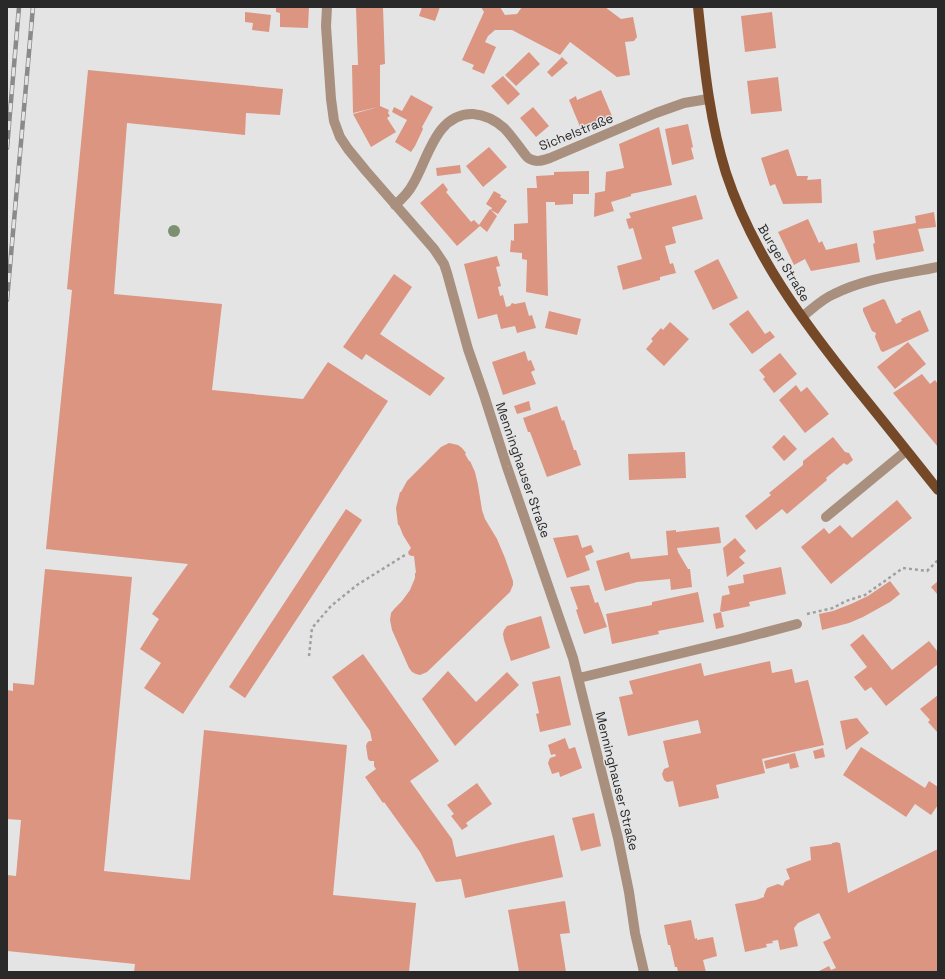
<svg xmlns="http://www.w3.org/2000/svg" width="945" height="979" viewBox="0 0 945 979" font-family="'Space Grotesk',sans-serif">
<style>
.building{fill:#db9580}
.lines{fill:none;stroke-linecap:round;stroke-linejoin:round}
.path{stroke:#a0a0a1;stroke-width:2.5;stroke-dasharray:3 3;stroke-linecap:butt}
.minor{stroke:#a98f7d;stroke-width:10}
.major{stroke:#754928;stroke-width:10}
.rail-casing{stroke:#8a8a8b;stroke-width:4.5}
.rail{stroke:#e4e4e5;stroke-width:3;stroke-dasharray:9;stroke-linecap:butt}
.tree{fill:#7c9070}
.labels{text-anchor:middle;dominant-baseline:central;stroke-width:3;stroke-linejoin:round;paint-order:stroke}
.street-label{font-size:13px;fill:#29292a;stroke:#e4e4e5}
</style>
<rect width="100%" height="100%" fill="#e4e4e5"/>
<path class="building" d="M 276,7 L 309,7 L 308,28 L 280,27 L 280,13 L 276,12 Z
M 356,7 L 383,7 L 385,64 L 380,65 L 380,106 L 389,110 L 388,113 L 390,116 L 387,118 L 396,132 L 371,147 L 353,114 L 378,107 L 353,113 L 352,65 L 358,65 Z
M 422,7 L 440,7 L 435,21 L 419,16 Z
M 481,7 L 500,7 L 505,15 L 517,14 L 522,7 L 605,7 L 621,19 L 633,17 L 637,37 L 634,41 L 625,42 L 630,75 L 617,77 L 570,42 L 560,55 L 512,30 L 495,30 L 488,36 L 485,42 L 496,47 L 484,74 L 472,69 L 474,65 L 462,60 L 484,12 Z
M 245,12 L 271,15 L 269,32 L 252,30 L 253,23 L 245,22 Z
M 772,12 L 776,48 L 745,52 L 741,16 Z
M 529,52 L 540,64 L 516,86 L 505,75 Z
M 562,57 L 568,63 L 552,77 L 547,72 Z
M 88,70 L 283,89 L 280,115 L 246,113 L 245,135 L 127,123 L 114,294 L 222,304 L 212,390 L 303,399 L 328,362 L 388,401 L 183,714 L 144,688 L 161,663 L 140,649 L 159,619 L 152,614 L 188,564 L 46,549 L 72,290 L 67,289 Z
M 503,76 L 520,94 L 508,105 L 491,86 Z
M 778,77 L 782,111 L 751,114 L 747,81 Z
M 601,90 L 612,116 L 581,129 L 569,100 L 576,96 L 577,100 Z
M 411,95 L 433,107 L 422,127 L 423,129 L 415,146 L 411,152 L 395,142 L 407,120 L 392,112 L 394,107 L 402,111 Z
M 533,107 L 549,126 L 536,137 L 520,118 Z
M 688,124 L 693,147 L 691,148 L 694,159 L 672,165 L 665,129 Z
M 659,127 L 672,185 L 631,194 L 631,196 L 611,202 L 614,211 L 594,217 L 595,193 L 605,191 L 606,172 L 624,168 L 619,144 Z
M 489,147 L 507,167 L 483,187 L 466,166 Z
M 788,149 L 797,176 L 808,176 L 807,180 L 821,179 L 822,203 L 783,204 L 775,184 L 770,186 L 761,158 Z
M 460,165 L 461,173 L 437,176 L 436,168 Z
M 589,171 L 589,194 L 573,194 L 573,204 L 555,205 L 555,202 L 546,202 L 548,296 L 526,292 L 527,260 L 522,259 L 522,253 L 510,252 L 511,240 L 514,241 L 514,224 L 528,223 L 527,188 L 537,188 L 536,176 L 554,175 L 554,172 Z
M 443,183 L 448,190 L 446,192 L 471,222 L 474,220 L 479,225 L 490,209 L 497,216 L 487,232 L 480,226 L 457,246 L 420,203 Z
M 494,191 L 501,195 L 500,197 L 507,201 L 498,214 L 491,210 L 492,208 L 486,204 Z
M 696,195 L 703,219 L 672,227 L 676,243 L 665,246 L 670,264 L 673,263 L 676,273 L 660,277 L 660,280 L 623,290 L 617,266 L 642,259 L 633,228 L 629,229 L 626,219 L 631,218 L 629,213 Z
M 934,212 L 936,227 L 918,229 L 924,251 L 876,260 L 873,244 L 875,243 L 873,231 L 916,223 L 915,216 Z
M 808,219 L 819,243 L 822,241 L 826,250 L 857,243 L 860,262 L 811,271 L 805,259 L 794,265 L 778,232 Z
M 497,256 L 500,266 L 496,267 L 501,286 L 498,287 L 500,296 L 503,295 L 506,307 L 510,306 L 512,303 L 515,304 L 525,302 L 529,316 L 532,315 L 536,328 L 517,333 L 515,326 L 501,329 L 497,314 L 478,319 L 464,264 Z
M 718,259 L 738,298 L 713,310 L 694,271 Z
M 394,274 L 412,287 L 380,334 L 445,378 L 430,396 L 366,354 L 362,360 L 343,347 Z
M 883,299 L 885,300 L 896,324 L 902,321 L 901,319 L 920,310 L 929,331 L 883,352 L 881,351 L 875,337 L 876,333 L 872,331 L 863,311 L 863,308 Z
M 748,310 L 765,334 L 770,331 L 775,337 L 752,354 L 729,324 Z
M 549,311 L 581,319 L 577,335 L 545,328 Z
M 670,322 L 689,339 L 664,366 L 646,349 L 653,341 L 651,339 L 661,328 L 663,330 Z
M 908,342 L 926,364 L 895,389 L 877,367 Z
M 525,351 L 528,361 L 531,360 L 535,370 L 531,372 L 536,384 L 503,395 L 492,362 Z
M 780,353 L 797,374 L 774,393 L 763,379 L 765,377 L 759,370 Z
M 922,374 L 930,384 L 935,380 L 938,384 L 938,447 L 893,393 Z
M 796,385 L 801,392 L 807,387 L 829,414 L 805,433 L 779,400 Z
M 529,401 L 531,410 L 517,414 L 514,406 Z
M 557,406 L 562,421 L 564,420 L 574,450 L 576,450 L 581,465 L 547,477 L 530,432 L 528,432 L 523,418 Z
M 784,435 L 797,449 L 784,461 L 772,447 Z
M 833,437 L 845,452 L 849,453 L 853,460 L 847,465 L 844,463 L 826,478 L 827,480 L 787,514 L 782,509 L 756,530 L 745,516 L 771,495 L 769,493 L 803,465 L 803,461 Z
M 449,443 L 458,445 L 462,448 L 466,453 L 465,454 L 469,461 L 470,461 L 475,472 L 478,485 L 482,510 L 485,519 L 497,539 L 505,558 L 513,581 L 513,585 L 510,592 L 427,672 L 420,675 L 416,674 L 412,672 L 409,668 L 392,630 L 390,620 L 391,613 L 395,608 L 402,601 L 410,590 L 415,578 L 415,573 L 416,573 L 414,556 L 412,556 L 409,555 L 408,552 L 411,548 L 403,535 L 399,525 L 398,525 L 396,508 L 400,492 L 401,492 L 407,481 L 441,447 Z
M 685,452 L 686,478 L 629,480 L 628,454 Z
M 897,500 L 912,518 L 831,584 L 801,547 L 824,528 L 829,534 L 840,525 L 852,538 Z
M 346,509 L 362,520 L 245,698 L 229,687 Z
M 719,527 L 721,543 L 677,548 L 678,552 L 688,569 L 690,569 L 692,587 L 671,590 L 670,579 L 637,582 L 605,591 L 596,561 L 629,552 L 631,559 L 668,555 L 666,531 L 676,530 L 676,532 Z
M 578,535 L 582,548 L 591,545 L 594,552 L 585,556 L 590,570 L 567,578 L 553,538 Z
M 735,538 L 746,551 L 739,557 L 745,563 L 727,577 L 723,548 Z
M 781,567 L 786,594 L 749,602 L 750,606 L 722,612 L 720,611 L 722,596 L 730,594 L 728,586 L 744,583 L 743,575 Z
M 45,569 L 132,577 L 104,871 L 190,880 L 204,730 L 347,745 L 333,895 L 416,903 L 409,972 L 134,972 L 135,964 L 7,951 L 7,875 L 16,876 L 21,820 L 7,819 L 7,690 L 13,691 L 13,683 L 34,685 Z
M 890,581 L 900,594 L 890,602 L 863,617 L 849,623 L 822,630 L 819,614 L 833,611 L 851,604 L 868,596 Z
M 938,581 L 938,595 L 931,587 Z
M 589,585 L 595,603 L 598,602 L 607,627 L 584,634 L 576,610 L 578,609 L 570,587 Z
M 698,592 L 704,622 L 658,631 L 659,634 L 612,644 L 606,614 L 652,605 L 652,602 Z
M 721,612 L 724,627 L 716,629 L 713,614 Z
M 541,616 L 550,648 L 511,661 L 504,640 L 503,634 L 504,630 L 507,626 Z
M 863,634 L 892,670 L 929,641 L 938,652 L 938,664 L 886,706 L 871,687 L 865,691 L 854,677 L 867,667 L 850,645 Z
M 363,654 L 439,761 L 410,781 L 452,839 L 456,857 L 554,835 L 563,877 L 465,898 L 461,879 L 436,882 L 420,852 L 384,802 L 383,803 L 365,777 L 376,769 L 374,766 L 374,761 L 370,761 L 368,759 L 366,746 L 367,743 L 369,741 L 372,741 L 370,731 L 332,677 Z
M 770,661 L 772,673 L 792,669 L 795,683 L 808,680 L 824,745 L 762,759 L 765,773 L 716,785 L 719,798 L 679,807 L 673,781 L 667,782 L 664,780 L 662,774 L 664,769 L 669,767 L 663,741 L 701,733 L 698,720 L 628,736 L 619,697 L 633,694 L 629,681 L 701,663 L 704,676 Z
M 448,671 L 476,702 L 507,672 L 519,685 L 455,746 L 422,699 Z
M 560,676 L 571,725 L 540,732 L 536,714 L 539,713 L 532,682 Z
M 938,695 L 938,733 L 928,722 L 930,720 L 920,709 Z
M 857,718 L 869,733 L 846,750 L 840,721 Z
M 565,738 L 569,749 L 575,747 L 582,768 L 560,777 L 559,772 L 552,774 L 548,763 L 550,758 L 556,756 L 555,754 L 551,755 L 548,745 Z
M 861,747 L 925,788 L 929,781 L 938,787 L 938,805 L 931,815 L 915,804 L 906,817 L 843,775 Z
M 823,748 L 825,757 L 815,759 L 813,751 Z
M 795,753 L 799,767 L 790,769 L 789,763 L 766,769 L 764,761 Z
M 477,783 L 492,804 L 466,823 L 468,826 L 462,830 L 451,816 L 454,814 L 447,805 Z
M 594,813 L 601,846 L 581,851 L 572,818 Z
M 838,842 L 838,843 L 840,843 L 848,893 L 938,849 L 938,972 L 817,972 L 829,966 L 831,970 L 836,968 L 823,942 L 831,938 L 819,913 L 798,923 L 794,928 L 798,946 L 780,950 L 778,940 L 772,941 L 773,943 L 766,944 L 767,947 L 745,952 L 735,904 L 756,900 L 764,897 L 764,895 L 767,888 L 778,884 L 783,886 L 785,881 L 790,879 L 786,869 L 811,860 L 810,847 L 832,844 L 832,843 Z
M 565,901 L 570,933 L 560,934 L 566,972 L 519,972 L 508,910 Z
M 691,920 L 695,939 L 697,938 L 697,940 L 713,937 L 717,956 L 703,960 L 706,972 L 678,972 L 677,967 L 675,967 L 670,945 L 668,945 L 664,925 Z"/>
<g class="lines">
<path class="path" d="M 807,614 L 833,608 L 846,601 L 865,595 L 903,568 L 927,571 L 938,560
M 309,656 L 312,628 L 331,606 L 357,585 L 405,555"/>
<path class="minor" d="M 327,7 L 326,26 L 331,99 L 334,121 L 340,137 L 348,149 L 366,171 L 434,249 L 444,264 L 447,273 L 468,349 L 484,395 L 507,467 L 573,658 L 618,838 L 629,892 L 635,933 L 644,972
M 395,205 C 402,199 409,192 413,184 C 428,159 436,113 473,114 C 485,115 495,120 504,128 C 512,136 519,147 527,157 C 534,163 542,161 550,158 L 656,113 L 684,103 L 708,99
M 802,317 C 812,309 822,299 834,294 C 866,278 904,274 938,267
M 826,517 L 906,451
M 579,678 L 740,639 L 797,624"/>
<path class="major" d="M 698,7 C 704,63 709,119 726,173 C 753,255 804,323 857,389 C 884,422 911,456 938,490"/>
<defs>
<path id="rail" d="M 7,148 L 19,7
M 7,300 L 33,7"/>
</defs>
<use href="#rail" class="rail-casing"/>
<use href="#rail" class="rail"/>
</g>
<circle class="tree" cx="174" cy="231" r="6"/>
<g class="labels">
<g class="street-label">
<text transform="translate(576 132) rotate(-22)">Sichelstraße</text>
<text transform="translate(784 263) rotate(59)">Burger Straße</text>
<text transform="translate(523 470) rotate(71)">Menninghauser Straße</text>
<text transform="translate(617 781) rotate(76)">Menninghauser Straße</text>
</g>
</g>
<rect width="945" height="979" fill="none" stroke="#29292a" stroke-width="16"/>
</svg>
